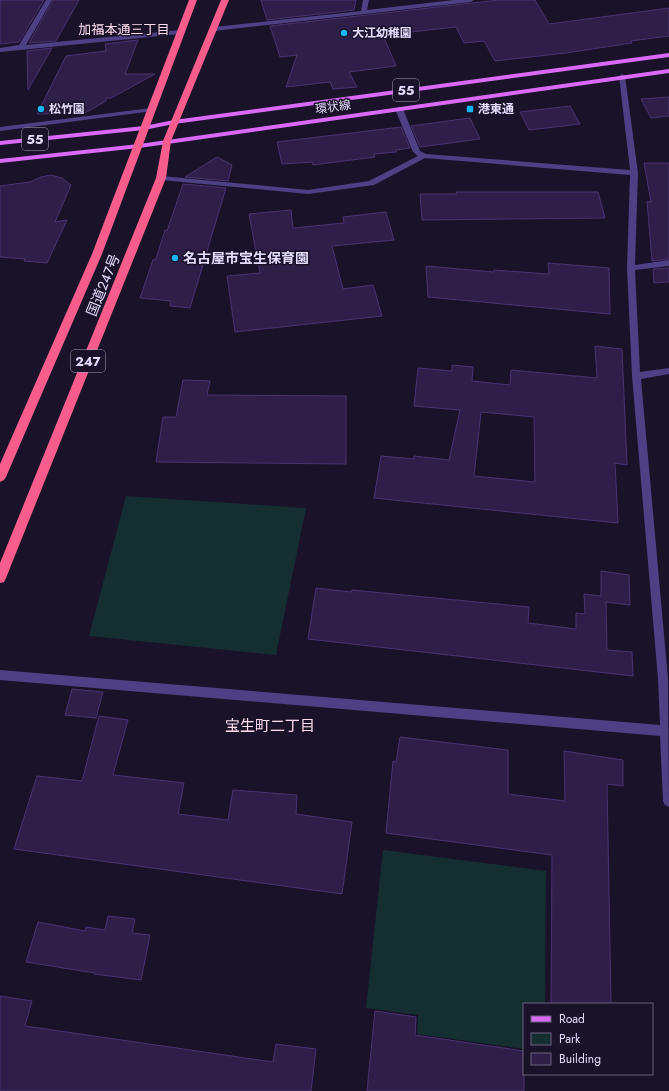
<svg xmlns="http://www.w3.org/2000/svg" width="669" height="1091" viewBox="0 0 669 1091" font-family="Jost,'Noto Sans JP',sans-serif">
<style>
.green{fill:#152e32}
.building{fill:#2e1f49;stroke:#4a3273;fill-rule:evenodd}
.lines{fill:none;stroke-linecap:round;stroke-linejoin:round}
.minor{fill:#4e4085;fill-rule:evenodd}
.major{fill:#da69f7;fill-rule:evenodd}
.highway{fill:#f65d8c;fill-rule:evenodd}
.poi-dot{fill:#12b6f2;stroke:#1a1229;stroke-width:1.5}
.labels{text-anchor:middle;dominant-baseline:central;stroke-width:3;stroke-linejoin:round;paint-order:stroke}
.far-poi-label{font-size:12px;font-weight:bold;fill:#e5dbfd;stroke:#1a1229;text-anchor:start}
.far-street-label{font-size:12px;fill:#e5dbfd;stroke:#1a1229}
.far-neighbourhood-label{font-size:13px;fill:#fdddec;stroke:#1a1229}
.shield{fill:#1a1229;stroke:#a89fbd;stroke-width:1}
.shield-label{font-size:13px;font-weight:bold;fill:#e5dbfd}
.poi-label{font-size:14px;font-weight:bold;fill:#e5dbfd;stroke:#1a1229;text-anchor:start}
.street-label{font-size:14px;fill:#e5dbfd;stroke:#1a1229}
.neighbourhood-label{font-size:15px;fill:#fdddec;stroke:#1a1229}
</style>
<rect width="100%" height="100%" fill="#1a1229"/>
<path class="green" d="M 126,496 L 306,508 L 276,655 L 89,636 Z
M 383,850 L 546,871 L 545,1004 L 524,1004 L 524,1049 L 417,1034 L 418,1015 L 366,1008 Z"/>
<path class="building" d="M 0,0 L 44,0 L 19,42 L 0,44 Z
M 53,0 L 79,0 L 56,41 L 29,43 Z
M 261,0 L 356,0 L 354,10 L 267,20 Z
M 499,0 L 535,0 L 549,24 L 669,8 L 669,36 L 631,41 L 632,43 L 566,53 L 495,61 L 484,41 L 464,43 L 456,27 L 383,35 L 396,66 L 349,72 L 357,87 L 333,89 L 330,82 L 286,87 L 297,55 L 280,57 L 270,26 Z
M 138,40 L 125,74 L 155,74 L 111,98 L 106,98 L 106,101 L 85,113 L 37,114 L 66,56 L 106,51 L 105,44 Z
M 52,48 L 28,90 L 27,51 Z
M 669,97 L 669,116 L 651,118 L 641,99 Z
M 570,106 L 580,124 L 529,130 L 520,112 Z
M 470,118 L 480,139 L 420,147 L 411,126 Z
M 401,127 L 410,148 L 396,150 L 396,152 L 374,154 L 375,157 L 313,165 L 312,162 L 282,164 L 277,142 Z
M 217,157 L 232,165 L 228,181 L 185,177 Z
M 644,163 L 669,163 L 669,259 L 652,261 L 647,201 L 651,202 Z
M 51,175 L 62,178 L 71,185 L 55,222 L 67,220 L 47,263 L 24,261 L 25,259 L 0,257 L 0,186 L 30,182 L 41,177 Z
M 183,184 L 226,188 L 190,308 L 170,306 L 171,301 L 140,298 L 153,260 L 156,259 L 165,230 L 167,231 Z
M 456,192 L 598,192 L 605,218 L 422,220 L 420,194 L 457,194 Z
M 291,210 L 293,228 L 344,223 L 343,217 L 386,212 L 394,240 L 332,246 L 343,289 L 373,285 L 382,316 L 235,332 L 227,276 L 260,273 L 249,214 Z
M 548,263 L 609,268 L 610,314 L 428,297 L 426,266 L 494,272 L 494,270 L 549,274 Z
M 669,268 L 669,282 L 654,283 L 653,269 Z
M 595,346 L 622,349 L 627,465 L 615,463 L 618,523 L 374,498 L 381,456 L 414,459 L 414,456 L 449,460 L 460,410 L 414,406 L 418,368 L 452,371 L 452,365 L 473,367 L 472,381 L 510,385 L 511,370 L 597,378 ZM 481,412 L 534,417 L 535,482 L 474,476 Z
M 183,380 L 210,381 L 207,395 L 346,396 L 346,464 L 156,462 L 163,417 L 176,417 Z
M 601,571 L 629,575 L 630,605 L 606,602 L 607,650 L 632,652 L 633,676 L 308,639 L 316,588 L 351,592 L 352,590 L 529,607 L 528,623 L 576,629 L 576,613 L 585,614 L 584,594 L 601,596 Z
M 72,689 L 103,692 L 96,718 L 65,715 Z
M 99,716 L 128,720 L 113,775 L 184,783 L 178,814 L 228,820 L 233,790 L 297,795 L 296,814 L 352,822 L 342,894 L 14,849 L 37,776 L 82,781 Z
M 400,737 L 508,750 L 508,794 L 565,801 L 564,751 L 623,760 L 623,786 L 607,784 L 611,1004 L 551,1004 L 552,855 L 386,833 L 393,761 L 396,762 Z
M 108,916 L 135,919 L 132,933 L 150,935 L 141,980 L 94,974 L 95,973 L 26,962 L 38,922 L 85,931 L 86,927 L 105,930 Z
M 0,996 L 32,1001 L 25,1026 L 273,1062 L 276,1044 L 316,1049 L 311,1091 L 0,1091 Z
M 375,1011 L 416,1017 L 415,1035 L 524,1051 L 524,1091 L 367,1091 Z"/>
<g class="lines">
<path class="minor" d="M 46,0 L 52,0 L 26,45 L 180,30 L 183,32 L 180,34 L 0,52 L 0,48 L 19,45 Z
M 363,0 L 369,0 L 367,10 L 454,0 L 474,0 L 471,2 L 214,31 L 211,29 L 214,27 L 361,11 Z
M 622,74 L 625,76 L 638,173 L 635,265 L 669,260 L 669,266 L 635,270 L 640,372 L 669,368 L 669,374 L 641,379 L 668,679 L 669,807 L 665,805 L 663,801 L 660,736 L 0,680 L 0,670 L 660,725 L 658,679 L 632,376 L 627,268 L 630,175 L 425,158 L 374,185 L 308,194 L 161,180 L 157,178 L 161,176 L 308,190 L 369,181 L 418,156 L 413,152 L 395,109 L 399,107 L 403,109 L 420,151 L 426,154 L 630,170 L 619,76 Z
M 151,108 L 155,110 L 153,111 L 0,131 L 0,127 Z"/>
<path class="major" d="M 669,53 L 669,57 L 174,124 L 144,130 L 0,145 L 0,141 L 144,126 L 174,120 Z
M 669,69 L 669,73 L 139,148 L 0,163 L 0,159 L 139,144 Z"/>
<path class="highway" d="M 189,0 L 197,0 L 102,254 L 6,477 L 4,480 L 0,482 L 0,464 L 92,254 Z
M 221,0 L 229,0 L 171,141 L 166,178 L 6,578 L 4,582 L 0,583 L 0,563 L 156,178 L 163,141 Z"/>
</g>
<g class="poi-dot">
<circle cx="344" cy="33" r="4"/>
<circle cx="41" cy="109" r="4"/>
<rect x="466" y="105" width="8" height="8" rx="2"/>
<circle cx="175" cy="258" r="4"/>
</g>
<g class="labels">
<g class="far-poi-label">
<text x="352" y="33">大江幼稚園</text>
<text x="49" y="109">松竹園</text>
<text x="478" y="109">港東通</text>
</g>
<g class="far-street-label">
<text transform="translate(333 107) rotate(-8)">環状線</text>
</g>
<g class="far-neighbourhood-label">
<text x="124" y="29">加福本通三丁目</text>
</g>
<g class="shield">
<rect x="393" y="79" width="26" height="22" rx="3"/>
<rect x="22" y="128" width="26" height="22" rx="3"/>
<rect x="71" y="350" width="34" height="22" rx="3"/>
</g>
<g class="shield-label">
<text x="406" y="90">55</text>
<text x="35" y="139">55</text>
<text x="88" y="361">247</text>
</g>
<g class="poi-label">
<text x="183" y="258">名古屋市宝生保育園</text>
</g>
<g class="street-label">
<text transform="translate(103 285) rotate(-68)">国道247号</text>
</g>
<g class="neighbourhood-label">
<text x="270" y="726">宝生町二丁目</text>
</g>
</g>
<rect x="523" y="1003" width="130" height="72" fill="#1a1229" stroke="#6b627e"/>
<rect x="531" y="1016" width="20" height="6" fill="#da69f7" stroke="#6b627e"/>
<text x="559" y="1023" font-size="12" fill="#e5dbfd">Road</text>
<rect x="531" y="1033" width="20" height="12" fill="#152e32" stroke="#6b627e"/>
<text x="559" y="1043" font-size="12" fill="#e5dbfd">Park</text>
<rect x="531" y="1053" width="20" height="12" fill="#2e1f49" stroke="#6b627e"/>
<text x="559" y="1063" font-size="12" fill="#e5dbfd">Building</text>
</svg>
